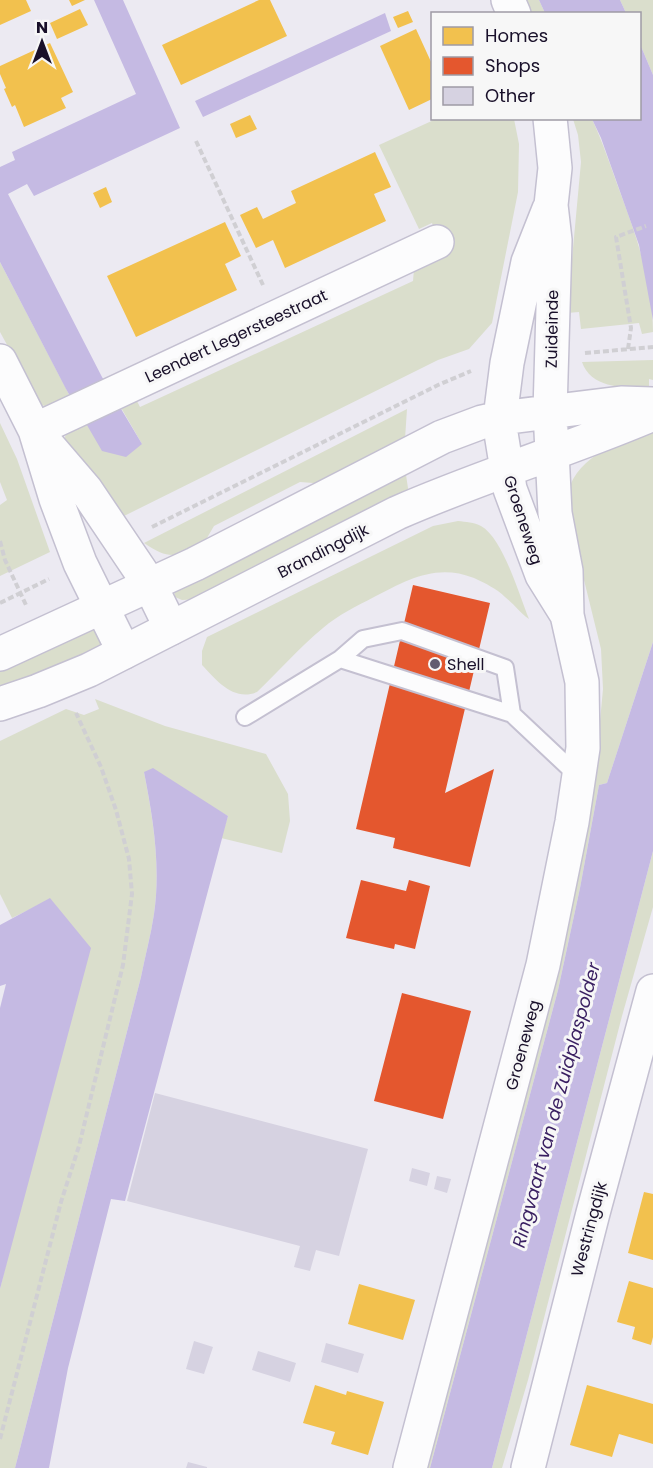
<svg xmlns="http://www.w3.org/2000/svg" width="653" height="1468" viewBox="0 0 653 1468" font-family="Poppins,sans-serif">
<style>
.green{fill:#dadecc}
.water{fill:#c5bae3}
.homes{fill:#f2c14e}
.shops{fill:#e4572e}
.building{fill:#d6d2e1}
.lines{fill:none;stroke-linecap:round;stroke-linejoin:round}
.service-casing{stroke:#c4c0d1;stroke-width:20}
.minor-casing{stroke:#c4c0d1;stroke-width:36}
.tertiary-casing{stroke:#c4c0d1;stroke-width:36}
.path{stroke:#d0cfd3;stroke-width:4;stroke-dasharray:6 3;stroke-linecap:butt}
.service{stroke:#fcfcfd;stroke-width:16}
.minor{stroke:#fcfcfd;stroke-width:33}
.tertiary{stroke:#fcfcfd;stroke-width:33}
.poi-dot{fill:#635c70;stroke:#f7f7f7;stroke-width:2}
.labels{text-anchor:middle;dominant-baseline:central;stroke-width:6;stroke-linejoin:round;paint-order:stroke}
.street-label{font-size:16px;fill:#19102a;stroke:#f7f7f7}
.poi-label{font-size:16px;fill:#19102a;stroke:#f7f7f7;text-anchor:start}
.water-label{font-size:18px;font-style:italic;fill:#391f61;stroke:#f7f7f7}
</style>
<rect width="100%" height="100%" fill="#eceaf2"/>
<path class="green" d="M 524,0 L 539,0 L 545,13 L 530,13 Z
M 620,0 L 653,0 L 653,75 L 640,44 L 640,14 L 626,13 Z
M 436,119 L 514,119 L 519,144 L 518,192 L 492,323 L 469,349 L 438,360 L 118,519 L 64,441 L 67,430 L 85,422 L 142,444 L 120,406 L 135,397 L 140,407 L 413,281 L 414,269 L 444,253 L 432,223 L 419,229 L 379,145 Z
M 573,119 L 592,119 C 603,143 611,167 620,192 C 637,237 653,284 653,332 L 642,334 L 639,323 L 581,329 L 579,312 L 567,313 L 581,162 L 578,135 Z
M 0,262 L 72,400 L 56,408 L 40,405 L 0,332 Z
M 653,360 L 653,380 L 649,379 L 649,388 C 626,388 591,389 582,362 Z
M 407,409 L 405,439 L 327,484 L 300,482 L 214,526 L 201,548 C 173,557 168,559 144,543 Z
M 0,423 L 17,459 L 50,552 L 0,576 L 0,505 L 7,500 L 0,482 Z
M 653,429 L 653,642 L 607,783 L 599,785 L 580,888 L 558,990 L 430,1468 L 424,1468 L 597,753 L 603,689 L 601,649 L 567,511 C 567,505 567,498 568,492 C 578,454 622,442 653,429 Z
M 405,468 L 409,495 L 200,599 L 182,600 L 175,597 L 174,591 Z
M 458,521 C 466,522 474,522 481,526 C 503,538 519,595 529,619 C 519,612 514,604 505,597 C 497,589 485,583 474,578 C 436,563 407,580 374,597 C 357,606 338,615 323,628 C 300,647 279,671 257,692 C 234,702 216,680 202,665 L 202,651 L 207,637 L 433,526 Z
M 89,628 L 97,631 L 103,639 L 100,650 L 0,693 L 0,669 Z
M 95,699 L 165,726 L 266,754 L 288,794 L 290,821 L 282,853 L 221,838 L 228,816 L 144,772 C 153,819 161,866 154,914 C 151,935 145,956 141,977 L 15,1468 L 0,1468 L 0,1289 L 11,1243 L 51,899 L 12,918 L 0,894 L 0,741 L 66,709 L 84,715 L 99,709 Z
M 653,851 L 653,907 L 622,1016 L 528,1380 L 502,1468 L 492,1468 Z"/>
<path class="water" d="M 94,0 L 123,0 L 180,128 L 34,196 L 27,184 L 8,194 L 102,377 L 142,444 L 126,457 L 102,451 L 66,389 L 0,262 L 0,167 L 15,160 L 12,152 L 136,94 Z
M 539,0 L 620,0 L 626,13 L 545,13 Z
M 385,13 L 391,31 L 203,117 L 195,101 Z
M 640,44 L 653,75 L 653,320 L 639,245 L 601,138 L 592,119 L 640,118 Z
M 653,642 L 653,851 L 492,1468 L 430,1468 L 558,990 L 580,888 L 599,785 L 607,783 Z
M 153,768 L 228,816 L 125,1201 L 111,1199 L 68,1368 L 49,1468 L 15,1468 L 141,977 C 145,956 151,935 154,914 C 161,866 153,818 144,772 Z
M 50,898 L 91,948 L 0,1289 L 0,1008 L 6,984 L 0,986 L 0,925 Z"/>
<path class="homes" d="M 0,0 L 26,0 L 31,11 L 0,25 Z
M 69,0 L 85,0 L 72,6 Z
M 259,0 L 270,0 L 287,36 L 181,85 L 162,45 Z
M 80,9 L 88,25 L 57,39 L 50,23 Z
M 408,11 L 413,22 L 398,28 L 393,17 Z
M 416,29 L 432,64 L 432,99 L 409,110 L 380,46 Z
M 50,43 L 73,92 L 61,98 L 66,108 L 24,127 L 15,105 L 12,107 L 4,89 L 6,88 L 0,74 L 0,66 Z
M 250,115 L 257,129 L 236,138 L 230,124 Z
M 375,152 L 391,187 L 374,194 L 386,221 L 285,268 L 273,240 L 256,248 L 240,215 L 257,207 L 263,219 L 296,203 L 291,191 Z
M 106,187 L 112,202 L 100,208 L 93,193 Z
M 225,222 L 241,256 L 225,264 L 237,290 L 136,337 L 107,276 Z
M 644,1192 L 653,1194 L 653,1260 L 628,1253 Z
M 629,1281 L 653,1288 L 653,1337 L 651,1345 L 632,1339 L 635,1327 L 617,1322 Z
M 359,1284 L 415,1300 L 403,1340 L 348,1324 Z
M 315,1385 L 346,1395 L 347,1391 L 384,1402 L 368,1455 L 331,1444 L 335,1432 L 303,1423 Z
M 587,1385 L 653,1404 L 653,1444 L 619,1434 L 612,1457 L 570,1445 Z"/>
<path class="shops" d="M 413,585 L 490,603 L 445,793 L 494,769 L 470,867 L 393,848 L 395,838 L 356,829 Z
M 361,880 L 406,891 L 409,880 L 430,886 L 415,949 L 395,944 L 394,949 L 346,938 Z
M 402,993 L 471,1011 L 443,1119 L 374,1101 Z"/>
<path class="building" d="M 155,1093 L 368,1149 L 339,1256 L 316,1250 L 310,1271 L 294,1267 L 300,1246 L 127,1201 Z
M 412,1168 L 430,1173 L 427,1186 L 409,1181 Z
M 437,1176 L 451,1179 L 447,1193 L 434,1189 Z
M 194,1341 L 213,1347 L 204,1374 L 186,1369 Z
M 326,1343 L 364,1354 L 358,1373 L 321,1362 Z
M 258,1351 L 296,1363 L 290,1382 L 252,1370 Z
M 188,1462 L 207,1467 L 207,1468 L 186,1468 Z"/>
<g class="lines">
<defs>
<path id="service" d="M 340,659 L 512,714
M 245,717 L 340,659 L 363,639 L 402,631 L 505,668 L 512,714 L 579,777"/>
<path id="minor" d="M 0,361 L 35,430 L 56,499 L 80,563 L 124,652
M 35,430 L 437,242
M 44,441 L 86,490 L 150,585 L 171,628
M 528,1468 L 593,1213 L 653,991"/>
<path id="tertiary" d="M 508,0 L 514,14
M 549,209 L 528,262 L 507,363 L 500,418 L 501,433 L 510,489 L 542,575 L 567,615
M 0,654 L 195,564 L 442,437 L 482,422 L 500,418 L 621,403 L 653,404
M 0,704 L 38,691 L 89,670 L 397,513 C 481,476 569,450 653,414
M 410,1468 L 543,965 L 572,822 L 583,748 L 582,682 L 567,615 L 566,571 L 555,513 L 550,411 L 555,240 L 551,205 L 555,168 L 550,118"/>
</defs>
<use href="#service" class="service-casing"/>
<use href="#minor" class="minor-casing"/>
<use href="#tertiary" class="tertiary-casing"/>
<path class="path" d="M 196,141 L 263,285
M 628,349 L 631,328 L 616,237 L 646,226
M 585,353 L 653,347
M 152,527 L 438,385 L 471,371
M 0,541 L 5,560 L 26,605
M 0,603 L 49,579
M 0,1439 L 61,1202 L 79,1146 L 123,965 L 132,894 L 129,859 L 116,810 L 101,767 L 76,713"/>
<use href="#service" class="service"/>
<use href="#minor" class="minor"/>
<use href="#tertiary" class="tertiary"/>
</g>
<circle class="poi-dot" cx="435" cy="664" r="6"/>
<g class="labels">
<g class="street-label">
<text transform="translate(552 329) rotate(-89)">Zuideinde</text>
<text transform="translate(236 336) rotate(-25)">Leendert Legersteestraat</text>
<text transform="translate(523 520) rotate(72)">Groeneweg</text>
<text transform="translate(323 551) rotate(-27)">Brandingdijk</text>
<text transform="translate(523 1045) rotate(-75)">Groeneweg</text>
<text transform="translate(589 1229) rotate(-75)">Westringdijk</text>
</g>
<g class="poi-label">
<text x="447" y="664">Shell</text>
</g>
<g class="water-label">
<text transform="translate(556 1105) rotate(-75)">Ringvaart van de Zuidplaspolder</text>
</g>
</g>
<rect x="431" y="12" width="210" height="108" fill="#f7f7f7" stroke="#9e9ba5" stroke-width="1.5"/>
<rect x="443" y="27" width="30" height="18" fill="#f2c14e" stroke="#9e9ba5" stroke-width="1.5"/>
<text x="485" y="42" font-size="18" fill="#19102a">Homes</text>
<rect x="443" y="57" width="30" height="18" fill="#e4572e" stroke="#9e9ba5" stroke-width="1.5"/>
<text x="485" y="72" font-size="18" fill="#19102a">Shops</text>
<rect x="443" y="87" width="30" height="18" fill="#d6d2e1" stroke="#9e9ba5" stroke-width="1.5"/>
<text x="485" y="102" font-size="18" fill="#19102a">Other</text>
<g transform="translate(42 42)" stroke="#f7f7f7" stroke-width="4.5" paint-order="stroke">
<path d="M0-4.5L10 22L0 15L-10 22Z" fill="#19102a"/>
<text y="-9" font-size="16" font-weight="bold" text-anchor="middle" fill="#19102a">N</text>
</g>
</svg>
